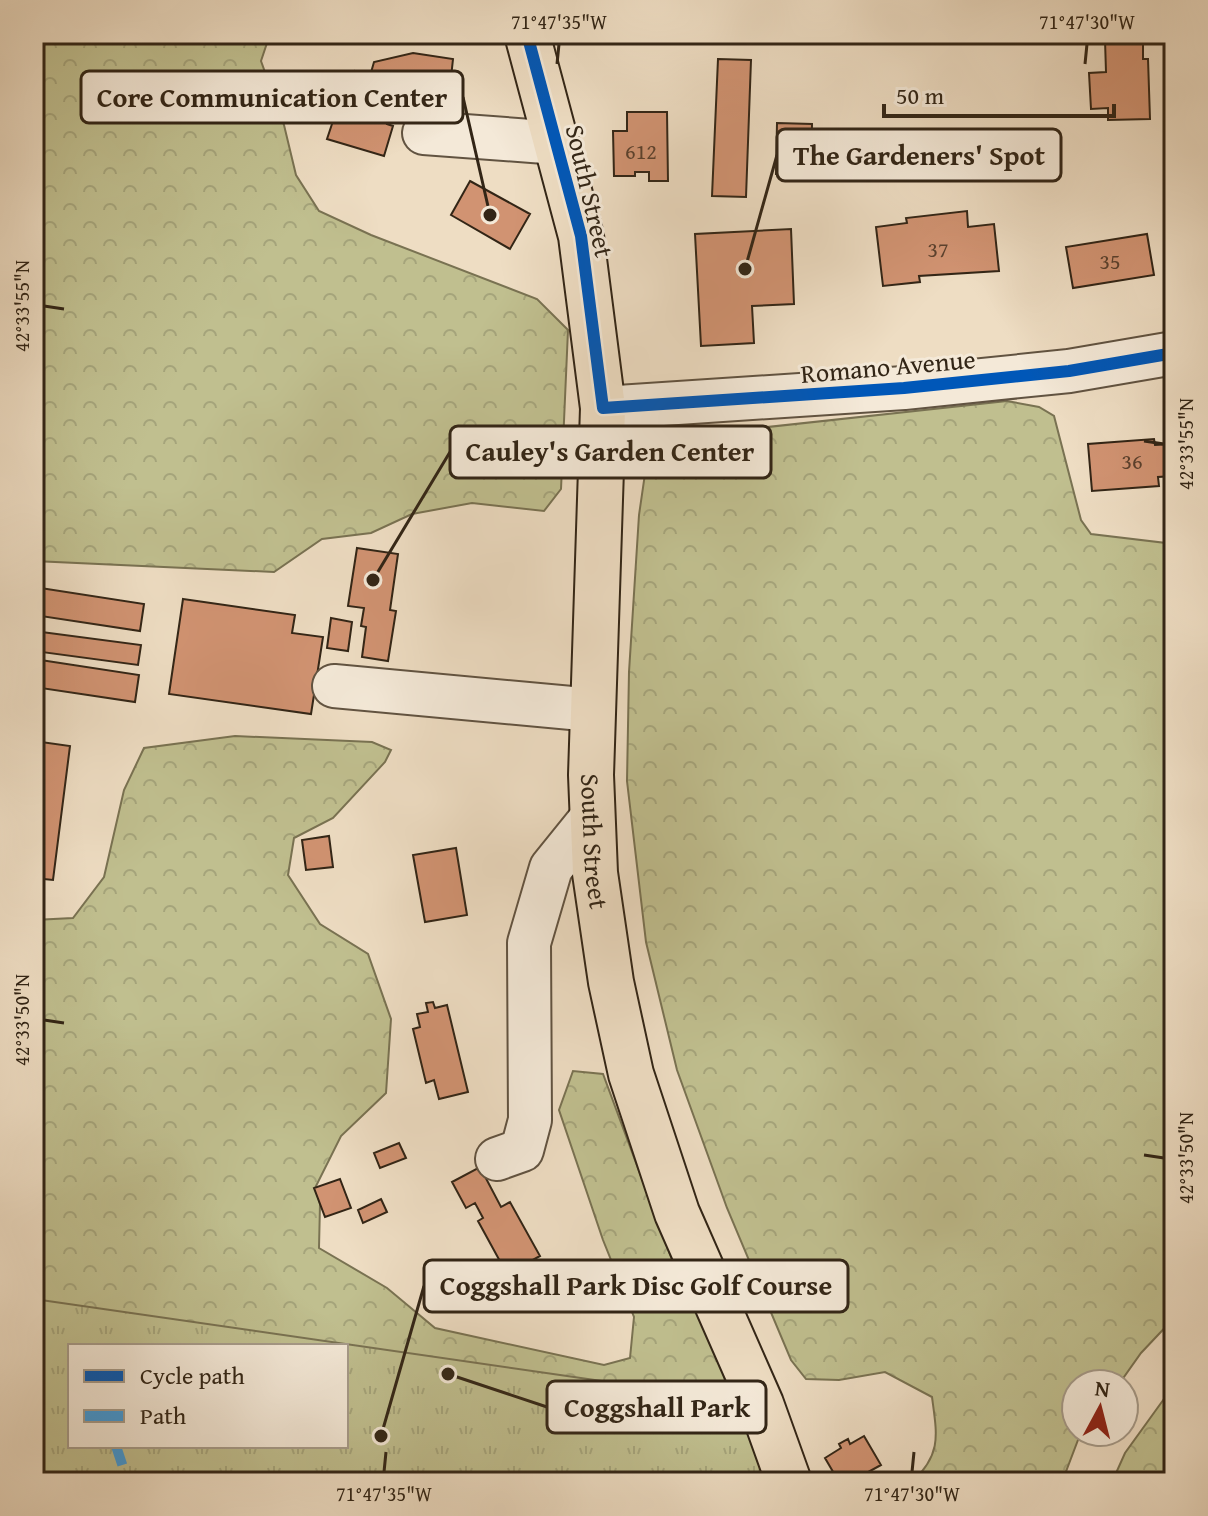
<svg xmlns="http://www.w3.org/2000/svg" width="1208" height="1516" viewBox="0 0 1208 1516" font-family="'Gentium Book Plus',serif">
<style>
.forest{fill:url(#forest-crowns);stroke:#797252;stroke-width:2;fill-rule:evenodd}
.park{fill:url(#park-tufts);stroke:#797252;stroke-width:2;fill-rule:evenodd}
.building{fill:#d19372;stroke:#322516;stroke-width:2}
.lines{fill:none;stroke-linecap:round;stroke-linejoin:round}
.minor-casing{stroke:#615341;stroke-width:46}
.major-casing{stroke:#322516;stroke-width:48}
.minor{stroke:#f4e9d8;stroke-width:42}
.major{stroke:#eeddc3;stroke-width:44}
.quiet{stroke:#3e9cdf;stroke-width:10;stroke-dasharray:20 10;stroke-linecap:butt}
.cycleway-casing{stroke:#f4e9d8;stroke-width:17}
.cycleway{stroke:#0057b8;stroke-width:12}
.ticks{fill:none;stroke:#322516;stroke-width:3}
.labels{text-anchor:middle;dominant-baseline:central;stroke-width:6;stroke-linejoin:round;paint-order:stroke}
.number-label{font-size:22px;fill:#5a402d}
.street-label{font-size:26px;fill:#322516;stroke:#f4e9d8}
.leader{fill:none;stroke:#322516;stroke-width:3}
.callout-dot{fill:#322516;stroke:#f4e9d8;stroke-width:3}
.callout{fill:#f4e9d8;stroke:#322516;stroke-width:3}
.callout-label{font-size:28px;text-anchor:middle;font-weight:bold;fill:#322516}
.neatline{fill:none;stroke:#322516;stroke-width:3}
.ticks-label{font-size:20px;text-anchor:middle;fill:#322516}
</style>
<defs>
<pattern id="forest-crowns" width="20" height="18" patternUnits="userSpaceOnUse" patternTransform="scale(2)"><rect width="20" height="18" fill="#c0bf8f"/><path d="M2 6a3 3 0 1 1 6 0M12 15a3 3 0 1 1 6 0" fill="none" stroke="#a5a47b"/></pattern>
<pattern id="park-tufts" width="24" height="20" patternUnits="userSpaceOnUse" patternTransform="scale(2)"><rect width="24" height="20" fill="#c0bf8f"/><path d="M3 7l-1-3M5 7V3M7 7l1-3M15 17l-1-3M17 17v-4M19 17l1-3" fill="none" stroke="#a5a47b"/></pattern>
</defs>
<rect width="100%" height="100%" fill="#eeddc3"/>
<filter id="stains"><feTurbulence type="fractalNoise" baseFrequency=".0025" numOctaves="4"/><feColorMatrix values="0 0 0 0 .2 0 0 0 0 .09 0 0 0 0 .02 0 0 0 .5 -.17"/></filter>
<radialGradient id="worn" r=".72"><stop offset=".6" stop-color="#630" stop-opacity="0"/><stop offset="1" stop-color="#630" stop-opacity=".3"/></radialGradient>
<path class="forest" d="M 43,34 L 270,34 L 261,61 L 284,125 L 296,175 L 319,211 L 371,235 L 537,299 L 568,330 L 561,489 L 544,511 L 472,503 L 412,514 L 371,533 L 322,539 L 274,572 L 34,561 L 34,38 Z
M 1007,401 L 1039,407 L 1054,416 L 1081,520 L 1091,534 L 1174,544 L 1174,1318 L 1141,1353 L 1119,1384 L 1076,1384 L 1076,1432 L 1084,1432 L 1078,1440 L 1062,1482 L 912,1482 C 942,1454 937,1435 932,1397 L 885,1372 L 839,1380 L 806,1379 L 791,1360 L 727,1208 L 677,1070 L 646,942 L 627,781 L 629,672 L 639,515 L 647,460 L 685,436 Z
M 235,736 L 372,742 L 391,750 L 385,762 L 333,818 L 294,838 L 288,875 L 320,924 L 368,954 L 391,1019 L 386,1093 L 341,1136 L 315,1188 L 320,1204 L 319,1248 L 387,1288 L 435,1328 L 604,1365 L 630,1358 L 634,1317 L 603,1240 L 559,1110 L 573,1071 L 603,1074 L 678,1276 L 743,1402 L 34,1482 L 34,920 L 73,918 L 104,877 L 124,790 L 144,748 ZM 70,1346 L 346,1346 L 346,1446 L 70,1446 Z
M 1174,1385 L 1174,1482 L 1112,1482 L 1125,1453 Z"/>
<path class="park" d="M 34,1299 L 761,1404 L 789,1482 L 34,1482 ZM 70,1346 L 346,1346 L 346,1446 L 70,1446 Z"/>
<path class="building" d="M 1143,39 L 1143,59 L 1148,59 L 1150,119 L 1108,120 L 1108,108 L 1091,109 L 1089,73 L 1106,72 L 1105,40 Z
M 413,53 L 453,59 L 449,96 L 407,90 L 396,93 L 387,124 L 393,126 L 384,156 L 327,139 L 335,115 L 341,117 L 355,71 L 370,76 L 374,62 Z
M 718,59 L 751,60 L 746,197 L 712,196 Z
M 627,112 L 667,112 L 668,181 L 649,181 L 649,172 L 635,172 L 635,176 L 614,176 L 613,131 L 627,131 Z
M 777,123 L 812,124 L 811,174 L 776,174 Z
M 470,181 L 530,214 L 510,249 L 451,215 Z
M 967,211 L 968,227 L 994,224 L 999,271 L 919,276 L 920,282 L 883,286 L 876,227 L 907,223 L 906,218 Z
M 791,229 L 794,304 L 752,306 L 754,343 L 701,346 L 695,234 Z
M 1147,234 L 1154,275 L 1073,288 L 1066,247 Z
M 1154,439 L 1155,445 L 1174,444 L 1174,476 L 1158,477 L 1159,486 L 1092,491 L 1088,444 Z
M 357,548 L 398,554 L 390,610 L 396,611 L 388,661 L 362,657 L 366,627 L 361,626 L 364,608 L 348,606 Z
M 34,587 L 144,604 L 140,631 L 34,615 Z
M 183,599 L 295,615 L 292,633 L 323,637 L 311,714 L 169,694 Z
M 331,618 L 352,622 L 348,651 L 327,648 Z
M 34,631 L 141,645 L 138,665 L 34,651 Z
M 34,659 L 139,675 L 135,702 L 34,687 Z
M 34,741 L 70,746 L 53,880 L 34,878 Z
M 329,836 L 333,867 L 306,870 L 302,840 Z
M 456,848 L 467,915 L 425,922 L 413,855 Z
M 433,1002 L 435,1008 L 447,1005 L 468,1092 L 439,1099 L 434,1080 L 426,1083 L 413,1029 L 420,1027 L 417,1014 L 428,1012 L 426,1003 Z
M 399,1143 L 406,1158 L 380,1168 L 374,1153 Z
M 480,1167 L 501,1207 L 510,1202 L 540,1256 L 507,1274 L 478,1221 L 483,1218 L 475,1203 L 466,1208 L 452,1182 Z
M 340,1179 L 351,1208 L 325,1217 L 314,1188 Z
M 381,1199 L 387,1212 L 363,1223 L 358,1210 Z
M 864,1436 L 881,1465 L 850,1482 L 839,1482 L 825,1458 L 841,1448 L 839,1444 L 848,1439 L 850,1444 Z"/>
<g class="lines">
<defs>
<path id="minor" d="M 424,133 L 558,143
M 603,408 L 904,388 L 1069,371 L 1174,353
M 334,686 L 593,710
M 497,1159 L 522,1150 L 530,1120 L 529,943 L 551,868 L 593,816"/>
<g id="major">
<path id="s1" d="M 527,34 L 581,236 L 603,408 L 591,775 L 595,873 L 611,982 L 631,1074 L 677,1213 L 761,1404 L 789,1482"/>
</g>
</defs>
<use href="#minor" class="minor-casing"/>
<use href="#major" class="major-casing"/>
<use href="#minor" class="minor"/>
<use href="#major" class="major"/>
<path class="quiet" d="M 116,1446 L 128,1482"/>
<defs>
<path id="cycleway" d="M 527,34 L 581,236 L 603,408 L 904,388 L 1069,371 L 1174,353"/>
</defs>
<use href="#cycleway" class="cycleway-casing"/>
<use href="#cycleway" class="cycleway"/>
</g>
<path class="ticks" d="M 557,64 L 559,44M 1085,64 L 1087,44M 44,306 L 64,309M 1144,441 L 1164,444M 44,1020 L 64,1023M 1144,1155 L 1164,1158M 384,1472 L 386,1452M 912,1472 L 914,1452"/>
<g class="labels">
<g class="number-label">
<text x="641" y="151">612</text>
<text x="938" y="249">37</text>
<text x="1110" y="261">35</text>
<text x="1132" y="461">36</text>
</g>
<g class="street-label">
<text transform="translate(590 191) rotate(77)">South Street</text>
<text transform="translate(888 366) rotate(-5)">Romano Avenue</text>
<text stroke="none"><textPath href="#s1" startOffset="816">South Street</textPath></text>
</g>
</g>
<path class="leader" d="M490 215L463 97M745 269L777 155M373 580L450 452M381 1436L424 1286M448 1374L547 1407"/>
<g class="callout-dot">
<circle cx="490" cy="215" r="8"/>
<circle cx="745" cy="269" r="8"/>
<circle cx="373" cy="580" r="8"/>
<circle cx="381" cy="1436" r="8"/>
<circle cx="448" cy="1374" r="8"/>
</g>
<g class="callout">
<rect x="81" y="71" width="382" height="52" rx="8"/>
<rect x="777" y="129" width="284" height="52" rx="8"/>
<rect x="450" y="426" width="321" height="52" rx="8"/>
<rect x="424" y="1260" width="424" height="52" rx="8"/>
<rect x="547" y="1381" width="219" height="52" rx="8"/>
</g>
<g class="callout-label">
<text x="272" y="107">Core Communication Center</text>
<text x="919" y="165">The Gardeners' Spot</text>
<text x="610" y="461">Cauley's Garden Center</text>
<text x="636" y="1295">Coggshall Park Disc Golf Course</text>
<text x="657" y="1417">Coggshall Park</text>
</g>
<rect width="1208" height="1516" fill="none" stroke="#eeddc3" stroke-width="88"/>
<rect x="68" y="1344" width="280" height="104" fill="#f4e9d8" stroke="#a69b8a" stroke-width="2"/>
<rect x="84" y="1370" width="40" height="12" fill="#0057b8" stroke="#a69b8a" stroke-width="2"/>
<text x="140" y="1384" font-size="24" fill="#322516">Cycle path</text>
<rect x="84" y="1410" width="40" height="12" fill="#3e9cdf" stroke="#a69b8a" stroke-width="2"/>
<text x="140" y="1424" font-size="24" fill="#322516">Path</text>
<g transform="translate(1100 1408) rotate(7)"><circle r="38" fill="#f4e9d8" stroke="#a69b8a" stroke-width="2"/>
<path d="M0-6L14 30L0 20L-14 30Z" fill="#8f2418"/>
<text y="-12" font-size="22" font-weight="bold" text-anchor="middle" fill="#322516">N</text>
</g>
<path d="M884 104v12h230v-12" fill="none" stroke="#322516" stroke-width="4"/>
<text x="896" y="104" font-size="24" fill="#322516" stroke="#f4e9d8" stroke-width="6" paint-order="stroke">50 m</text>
<rect x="44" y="44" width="1120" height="1428" class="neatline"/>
<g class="ticks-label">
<text x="559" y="29">71°47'35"W</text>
<text x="1087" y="29">71°47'30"W</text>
<text transform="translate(22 306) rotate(-90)" y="7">42°33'55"N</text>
<text transform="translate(1186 444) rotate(-90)" y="7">42°33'55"N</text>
<text transform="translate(22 1020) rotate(-90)" y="7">42°33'50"N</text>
<text transform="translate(1186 1158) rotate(-90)" y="7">42°33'50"N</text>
<text x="384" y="1501">71°47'35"W</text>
<text x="912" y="1501">71°47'30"W</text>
</g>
<rect width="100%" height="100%" filter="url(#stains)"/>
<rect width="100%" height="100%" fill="url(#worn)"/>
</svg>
